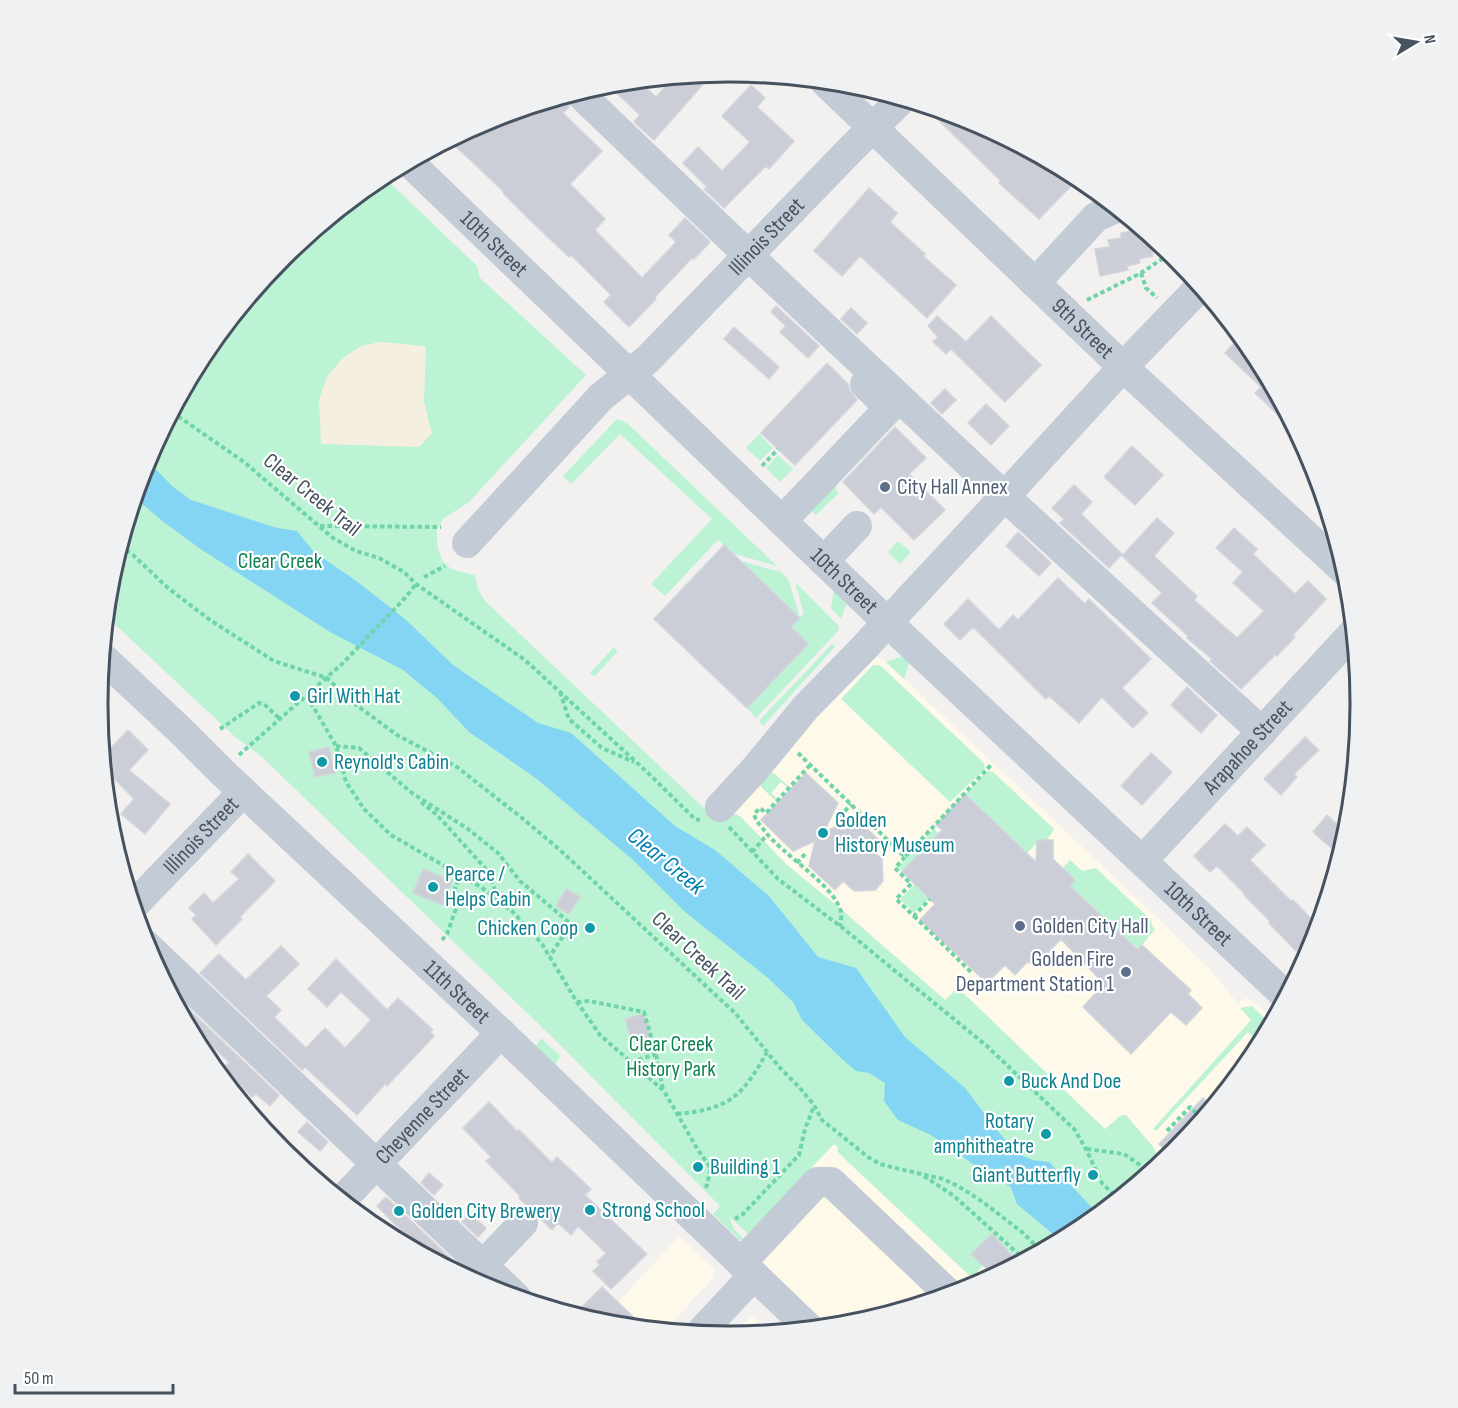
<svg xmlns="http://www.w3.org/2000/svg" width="1458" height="1408" viewBox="0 0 1458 1408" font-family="'Sofia Sans Condensed',sans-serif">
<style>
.commercial{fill:#fef9e9}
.green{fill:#bbf3d4}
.sand{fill:#f5efdf}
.water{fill:#84d5f4}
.building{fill:#cbced6;stroke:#d3d5dc;stroke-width:1.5}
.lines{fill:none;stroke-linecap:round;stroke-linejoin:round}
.path{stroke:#6fd5a9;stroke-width:4;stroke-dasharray:4.5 3;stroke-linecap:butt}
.minor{stroke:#c2cbd6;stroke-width:30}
.service-dot{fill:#5c6f8a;stroke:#fff;stroke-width:2}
.culture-dot{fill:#0f9aa8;stroke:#fff;stroke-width:2}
.labels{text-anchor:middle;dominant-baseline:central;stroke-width:4.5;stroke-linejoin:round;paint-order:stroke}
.street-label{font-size:22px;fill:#46525f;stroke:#fff}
.service-label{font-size:22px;fill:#4e5e75;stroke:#fff;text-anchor:start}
.park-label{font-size:22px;fill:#0f8351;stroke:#fff}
.culture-label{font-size:22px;fill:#0d838f;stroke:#fff;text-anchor:start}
.water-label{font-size:24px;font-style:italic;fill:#017fb0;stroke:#fff}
.rim{fill:none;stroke:#46525f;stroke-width:3}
</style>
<rect width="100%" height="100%" fill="#f3f0f0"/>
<path class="commercial" d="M 875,658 L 879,658 L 886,662 L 1147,908 L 1211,970 L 1238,1004 L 1245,998 L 1250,999 L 1273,1020 L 1254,1055 L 1176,1151 L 1161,1163 L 1154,1148 L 1126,1115 L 1120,1116 L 1105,1130 L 958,988 L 945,1000 L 842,910 L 786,864 L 740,816 L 726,811 L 870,662 Z
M 838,1139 L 992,1234 L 1018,1262 L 971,1288 L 852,1324 L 828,1326 L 740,1240 L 743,1239 Z
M 679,1236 L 714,1269 L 714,1277 L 711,1280 L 665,1330 L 605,1324 L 600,1322 Z
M 753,1317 L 770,1332 L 733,1336 L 750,1318 Z"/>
<path class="green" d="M 383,176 L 477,266 L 480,278 L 586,375 L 469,502 L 443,519 L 437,529 L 437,545 L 442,560 L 450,568 L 458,571 L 475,575 L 478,589 L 485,601 L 704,808 L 715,813 L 726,811 L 740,816 L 786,864 L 842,910 L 945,1000 L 958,988 L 1105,1129 L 1120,1116 L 1126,1115 L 1154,1148 L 1161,1163 L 1080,1230 L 1018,1262 L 991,1234 L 971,1254 L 983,1265 L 972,1278 L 849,1163 L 837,1151 L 838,1148 L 834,1144 L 748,1234 L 729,1216 L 734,1229 L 743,1238 L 743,1240 L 740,1240 L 713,1214 L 720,1206 L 553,1038 L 261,756 L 234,736 L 106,616 L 109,580 L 145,462 L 204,353 L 282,257 Z
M 618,419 L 628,424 L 777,566 L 734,554 L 718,540 L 665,596 L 651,584 L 712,519 L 620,434 L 571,484 L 563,476 L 616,420 Z
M 759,434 L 773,448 L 760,461 L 746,448 Z
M 778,455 L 793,469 L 780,482 L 766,468 Z
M 833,483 L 837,488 L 835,490 L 839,493 L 816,515 L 810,510 Z
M 898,541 L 911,552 L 900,564 L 888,552 Z
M 740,561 L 781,572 L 788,579 L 800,617 L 804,614 L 795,582 L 839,626 L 838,631 L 756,718 L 747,708 L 808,644 L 791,627 L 800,617 Z
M 834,590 L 847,603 L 841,619 L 831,608 Z
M 832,644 L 835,647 L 763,726 L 759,721 Z
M 614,647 L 618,651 L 594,677 L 590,673 Z
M 905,655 L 910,660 L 904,679 L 886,662 Z
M 873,665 L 877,665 L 881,666 L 984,763 L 985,769 L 950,802 L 841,699 Z
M 988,771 L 993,772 L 1054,829 L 1047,840 L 1037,840 L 1037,843 L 1027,853 L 965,794 Z
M 771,773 L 774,773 L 788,786 L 787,787 L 781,782 L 771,793 L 776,798 L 775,800 L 761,787 L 761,783 Z
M 934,829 L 939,833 L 902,872 L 898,868 Z
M 1070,860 L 1082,871 L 1096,868 L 1151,920 L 1152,926 L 1155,929 L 1138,950 L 1070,886 L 1075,880 L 1063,868 Z
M 915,884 L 929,898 L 914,913 L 900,899 Z
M 1252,1006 L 1271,1024 L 1260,1044 L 1248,1032 L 1156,1131 L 1153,1129 L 1251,1020 L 1240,1008 Z
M 541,1038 L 560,1056 L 553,1069 L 535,1051 L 537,1044 Z"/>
<path class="sand" d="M 380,342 L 406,344 L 426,347 L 424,402 L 432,433 L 419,447 L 321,444 L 319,400 L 327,377 L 342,359 L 361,346 Z"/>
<path class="water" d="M 148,457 L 152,465 L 172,486 L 191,500 L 277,528 L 297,531 L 314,552 L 355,580 L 405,619 L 453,665 L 538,723 L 571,733 L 675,826 L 715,850 L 769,896 L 818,957 L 856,968 L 905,1037 L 965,1088 L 997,1130 L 1016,1153 L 1033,1160 L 1049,1162 L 1098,1214 L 1080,1230 L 1060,1240 L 1017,1204 L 1011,1188 L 993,1172 L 976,1166 L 931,1135 L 898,1120 L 884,1101 L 885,1083 L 869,1073 L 856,1071 L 843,1060 L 802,1020 L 793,1002 L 768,978 L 684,911 L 632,859 L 537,779 L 469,732 L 437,698 L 403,670 L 330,632 L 202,550 L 165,523 L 141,503 L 134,500 Z"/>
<path class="building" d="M 712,74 L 654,140 L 634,122 L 640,115 L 607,84 L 639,81 L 656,97 L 674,77 Z
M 751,85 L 765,98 L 757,107 L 794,141 L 769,169 L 766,166 L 724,208 L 704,189 L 707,187 L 683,163 L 698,147 L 722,171 L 750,142 L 722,116 Z
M 562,97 L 569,107 L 563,113 L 602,151 L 570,184 L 605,219 L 595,230 L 642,278 L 676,242 L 669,235 L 685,218 L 710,242 L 694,259 L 692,258 L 655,297 L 656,299 L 629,327 L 604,302 L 611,295 L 571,255 L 569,257 L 532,222 L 503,193 L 504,192 L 449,140 L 487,120 Z
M 923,105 L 971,120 L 1079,178 L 1039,219 L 999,183 L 1001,181 Z
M 869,188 L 897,213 L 890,222 L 925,254 L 923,256 L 956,285 L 927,318 L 860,256 L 842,276 L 814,251 Z
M 1141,229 L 1166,249 L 1152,251 L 1153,256 L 1139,259 L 1140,263 L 1127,266 L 1128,270 L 1100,276 L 1095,249 L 1110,247 L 1108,240 L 1121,238 L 1121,233 Z
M 776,306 L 819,346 L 808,358 L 780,332 L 786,326 L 771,312 Z
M 851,308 L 867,323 L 857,334 L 841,319 Z
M 937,316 L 966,342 L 991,316 L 1041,365 L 1005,402 L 951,349 L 946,354 L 933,342 L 938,337 L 928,326 Z
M 734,327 L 779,367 L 769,379 L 724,339 Z
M 1241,336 L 1255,353 L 1293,424 L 1290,426 L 1255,393 L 1261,387 L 1225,353 Z
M 827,363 L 848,384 L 849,389 L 857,400 L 795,465 L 761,433 Z
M 945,389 L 956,400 L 942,414 L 931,403 Z
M 986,404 L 1009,426 L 991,445 L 968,423 Z
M 895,427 L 926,458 L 909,474 L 945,510 L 914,540 L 881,507 L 874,514 L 843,482 Z
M 1132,446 L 1163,475 L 1135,505 L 1104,477 Z
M 1074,485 L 1092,502 L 1081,514 L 1122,554 L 1109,568 L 1060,523 L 1064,519 L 1052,508 Z
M 1157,518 L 1174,533 L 1154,556 L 1197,596 L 1194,600 L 1237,638 L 1264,611 L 1233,583 L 1243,572 L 1216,548 L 1234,528 L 1257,549 L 1253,554 L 1295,594 L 1308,581 L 1326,599 L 1293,635 L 1295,637 L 1277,656 L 1275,655 L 1241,689 L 1210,661 L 1212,659 L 1187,638 L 1188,636 L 1152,603 L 1162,593 L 1122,556 Z
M 1018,532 L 1051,563 L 1039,576 L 1006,546 Z
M 724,545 L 800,618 L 791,627 L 808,644 L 747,708 L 654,619 Z
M 1058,578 L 1085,604 L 1089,599 L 1151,659 L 1122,688 L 1148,713 L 1133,728 L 1102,697 L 1079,723 L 1049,696 L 1046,699 L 973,627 L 960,640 L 944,624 L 968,599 L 999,630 L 1013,615 L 1018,620 Z
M 1187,687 L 1217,715 L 1201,733 L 1171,705 Z
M 128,730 L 148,750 L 129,770 L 170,804 L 145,834 L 121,814 L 134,799 L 103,767 L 100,738 L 111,748 Z
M 1305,737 L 1319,750 L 1294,774 L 1297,777 L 1281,795 L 1264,779 Z
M 329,747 L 335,773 L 315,777 L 309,752 Z
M 1151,753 L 1172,772 L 1142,805 L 1121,786 Z
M 806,773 L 838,803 L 824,832 L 856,818 L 882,843 L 874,852 L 882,859 L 883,881 L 875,890 L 854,891 L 843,881 L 835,890 L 809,866 L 815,841 L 793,851 L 761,820 Z
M 965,794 L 1036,862 L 1037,840 L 1053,840 L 1053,859 L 1075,880 L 1070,886 L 1138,950 L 1142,945 L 1191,990 L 1188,994 L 1202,1008 L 1186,1025 L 1171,1012 L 1131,1054 L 1083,1007 L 1104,984 L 1061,939 L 1034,967 L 1028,961 L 1015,975 L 1005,965 L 987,983 L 920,920 L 935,904 L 902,872 L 942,830 L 936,825 Z
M 1327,815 L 1347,833 L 1340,856 L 1313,832 Z
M 1225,824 L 1238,836 L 1247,827 L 1265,845 L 1250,860 L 1291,901 L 1293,900 L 1319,927 L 1318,931 L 1296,951 L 1269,923 L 1270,921 L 1244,895 L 1245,894 L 1217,866 L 1210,872 L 1194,856 Z
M 248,854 L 275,881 L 240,917 L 242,919 L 216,945 L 192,919 L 196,915 L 189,908 L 204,893 L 213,903 L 239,879 L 231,872 Z
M 423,869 L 452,881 L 443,905 L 413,893 Z
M 566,889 L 580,897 L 569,914 L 556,906 Z
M 281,946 L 299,964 L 266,996 L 281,1010 L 274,1017 L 306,1048 L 325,1028 L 345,1048 L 371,1020 L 341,992 L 327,1007 L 308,989 L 336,959 L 387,1010 L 398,998 L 433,1030 L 430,1032 L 434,1036 L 387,1086 L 385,1084 L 357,1115 L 305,1067 L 302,1070 L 200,973 L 219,954 L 246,980 Z
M 176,997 L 279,1095 L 270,1106 L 256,1094 L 252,1097 L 223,1069 L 229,1062 L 185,1021 L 174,1000 Z
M 644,1014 L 650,1036 L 632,1042 L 625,1019 Z
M 1203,1098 L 1212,1106 L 1176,1151 L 1170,1155 L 1159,1144 Z
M 489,1102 L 517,1131 L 519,1130 L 552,1163 L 557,1157 L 591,1189 L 585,1195 L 647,1254 L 611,1289 L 593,1271 L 600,1265 L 597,1262 L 606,1253 L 578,1226 L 571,1235 L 558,1223 L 552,1230 L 540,1218 L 535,1211 L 527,1206 L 519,1198 L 520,1196 L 486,1161 L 491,1157 L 463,1128 Z
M 307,1122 L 328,1142 L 320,1151 L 298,1132 Z
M 429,1173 L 443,1185 L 434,1195 L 421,1183 Z
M 386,1197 L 467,1274 L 465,1276 L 405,1244 L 410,1239 L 377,1206 Z
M 470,1214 L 486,1228 L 478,1237 L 462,1222 Z
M 992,1234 L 1018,1262 L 994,1276 L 971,1254 Z
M 602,1287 L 645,1328 L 605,1324 L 575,1314 Z"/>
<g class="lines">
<path class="path" d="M 1141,273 L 1146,288 L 1157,298
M 1087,300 L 1141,273 L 1171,253
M 172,412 L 244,462 L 333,538 L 356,551 L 379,558 L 404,572 L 416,584 L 525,660 L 647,772 L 695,819 L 700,820
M 762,466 L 778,449
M 320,526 L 441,527
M 120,546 L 133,555 L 168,588 L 210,620 L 274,661 L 327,678 L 351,701 L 397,735 L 457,767 L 522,818 L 560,850 L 735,1013 L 781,1069 L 799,1087 L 814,1105 L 822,1120 L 868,1157 L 880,1164 L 891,1167 L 943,1179 L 958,1186 L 980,1200 L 1022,1232 L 1041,1251
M 424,577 L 445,566
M 560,692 L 569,719 L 602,748 L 634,762
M 307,696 L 336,746 L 346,782 L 364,809 L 391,835 L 481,887 L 513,912 L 542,944 L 577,1002 L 600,1035 L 664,1091 L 698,1150 L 711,1168 L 706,1188
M 220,729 L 259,703 L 264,704 L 280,719
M 336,746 L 359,748 L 412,793 L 468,829 L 498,853 L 520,881 L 571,924 L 550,956
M 798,753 L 905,857 L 991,765
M 239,755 L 342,664 L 406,597 L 416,584
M 810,765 L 766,813 L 760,808 L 754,814 C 756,821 760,825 764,830 C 782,855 834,884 841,912 C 842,917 840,922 840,926
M 421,802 L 437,815 L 485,868 L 493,884 L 497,898
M 840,817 L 851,804
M 729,827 L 778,879 L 844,929 L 988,1047 L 1075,1130 L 1086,1149 L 1102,1183 L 1118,1199
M 752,852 L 767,835
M 905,857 L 895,868 L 911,884 L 896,899 L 914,916 L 930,899
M 797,863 L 807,852
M 914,916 L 972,973
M 442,940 L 447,934 L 458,903 L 455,887 L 461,875
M 577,1002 L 589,1001 L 644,1012 L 656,1054 L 663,1090
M 631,1062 L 656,1054
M 677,1114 C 729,1109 742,1097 767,1052
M 1167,1131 L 1190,1107 L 1202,1119
M 1087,1149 L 1124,1154 L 1150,1172
M 924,1176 L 954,1196 L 1024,1259
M 735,1219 L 743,1214 L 799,1155 L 805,1129 L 814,1106"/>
<g class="minor">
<path id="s1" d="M 824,81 L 1123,367 L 1346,572"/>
<path d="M 578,92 L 769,275 L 989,482 L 1262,732"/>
<path id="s2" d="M 409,162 L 887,622 L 1286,996"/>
<path d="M 1035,283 L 1096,217 L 1116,208"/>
<path d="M 782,521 L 889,408 L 865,384"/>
<path id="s3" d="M 467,543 L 601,397 L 648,359 L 851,149 L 902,99"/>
<path d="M 824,561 L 857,526"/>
<path id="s4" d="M 102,657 L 180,730 L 222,772 L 501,1033 L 809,1328"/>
<path d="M 720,807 L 755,769 L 806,707 L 860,652 L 1005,496 L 1123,367 L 1200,287"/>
<path id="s5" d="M 1143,860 L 1354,632"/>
<path id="s6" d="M 133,906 L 243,792"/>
<path d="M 144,943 L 516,1297"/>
<path id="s7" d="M 342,1200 L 501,1033"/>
<path d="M 741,1263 L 817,1182 L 831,1182 L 949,1294"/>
<path d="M 483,1265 L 523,1223"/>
<path d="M 700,1333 L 754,1275"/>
</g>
</g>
<g class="service-dot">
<circle cx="885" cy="487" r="6"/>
<circle cx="1020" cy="926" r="6"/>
<circle cx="1126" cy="972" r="6"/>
</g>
<g class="culture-dot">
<circle cx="295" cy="696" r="6"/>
<circle cx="322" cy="762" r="6"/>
<circle cx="823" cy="833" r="6"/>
<circle cx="433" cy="887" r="6"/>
<circle cx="590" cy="928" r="6"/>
<circle cx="1009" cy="1081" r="6"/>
<circle cx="1046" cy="1134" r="6"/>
<circle cx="698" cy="1167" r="6"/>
<circle cx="1093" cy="1175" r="6"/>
<circle cx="590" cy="1210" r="6"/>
<circle cx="399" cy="1211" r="6"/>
</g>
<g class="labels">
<g class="street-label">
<text stroke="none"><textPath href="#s3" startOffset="429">Illinois Street</textPath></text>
<text stroke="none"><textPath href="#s2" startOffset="118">10th Street</textPath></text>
<text stroke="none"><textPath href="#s1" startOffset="358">9th Street</textPath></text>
<text transform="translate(312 495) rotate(39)">Clear Creek Trail</text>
<text stroke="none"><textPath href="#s2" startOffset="604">10th Street</textPath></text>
<text stroke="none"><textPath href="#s5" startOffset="154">Arapahoe Street</textPath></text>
<text stroke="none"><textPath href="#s6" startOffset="98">Illinois Street</textPath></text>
<text stroke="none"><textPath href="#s2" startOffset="1090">10th Street</textPath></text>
<text transform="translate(698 956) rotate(43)">Clear Creek Trail</text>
<text stroke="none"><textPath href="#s4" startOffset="488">11th Street</textPath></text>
<text stroke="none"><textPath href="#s7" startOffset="116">Cheyenne Street</textPath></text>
</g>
<g class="service-label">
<text x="897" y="487">City Hall Annex</text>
<text x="1032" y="926">Golden City Hall</text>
<text x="1114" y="959" text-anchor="end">Golden Fire<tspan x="1114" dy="25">Department Station 1</tspan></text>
</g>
<g class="park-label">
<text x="280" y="561">Clear Creek</text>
<text x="671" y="1044">Clear Creek<tspan x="671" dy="25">History Park</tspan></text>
</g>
<g class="culture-label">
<text x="307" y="696">Girl With Hat</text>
<text x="334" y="762">Reynold's Cabin</text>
<text x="835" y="820">Golden<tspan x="835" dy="25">History Museum</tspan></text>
<text x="445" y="874">Pearce /<tspan x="445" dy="25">Helps Cabin</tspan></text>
<text x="578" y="928" text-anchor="end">Chicken Coop</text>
<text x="1021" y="1081">Buck And Doe</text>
<text x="1034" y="1121" text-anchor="end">Rotary<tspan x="1034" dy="25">amphitheatre</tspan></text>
<text x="710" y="1167">Building 1</text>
<text x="1081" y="1175" text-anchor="end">Giant Butterfly</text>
<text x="602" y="1210">Strong School</text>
<text x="411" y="1211">Golden City Brewery</text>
</g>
<g class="water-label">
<text transform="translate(666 861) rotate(39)">Clear Creek</text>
</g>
</g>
<path d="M0 0H1458V1408H0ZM729 82H729A621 621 0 0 1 1350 703V705A621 621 0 0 1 729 1326H729A621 621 0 0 1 108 705V703A621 621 0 0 1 729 82Z" fill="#f0f1f2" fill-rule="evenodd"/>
<path class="rim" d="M729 82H729A621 621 0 0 1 1350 703V705A621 621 0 0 1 729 1326H729A621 621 0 0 1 108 705V703A621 621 0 0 1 729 82Z"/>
<g transform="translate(1416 42) rotate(79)" stroke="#ffffff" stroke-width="4.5" paint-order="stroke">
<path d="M0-4.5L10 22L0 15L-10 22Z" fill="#46525f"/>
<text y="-9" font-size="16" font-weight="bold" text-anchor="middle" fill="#46525f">N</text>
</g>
<path d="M15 1384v9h158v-9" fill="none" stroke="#46525f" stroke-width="3"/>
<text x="24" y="1384" font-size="18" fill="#46525f" stroke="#ffffff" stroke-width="4.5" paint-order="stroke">50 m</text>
</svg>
